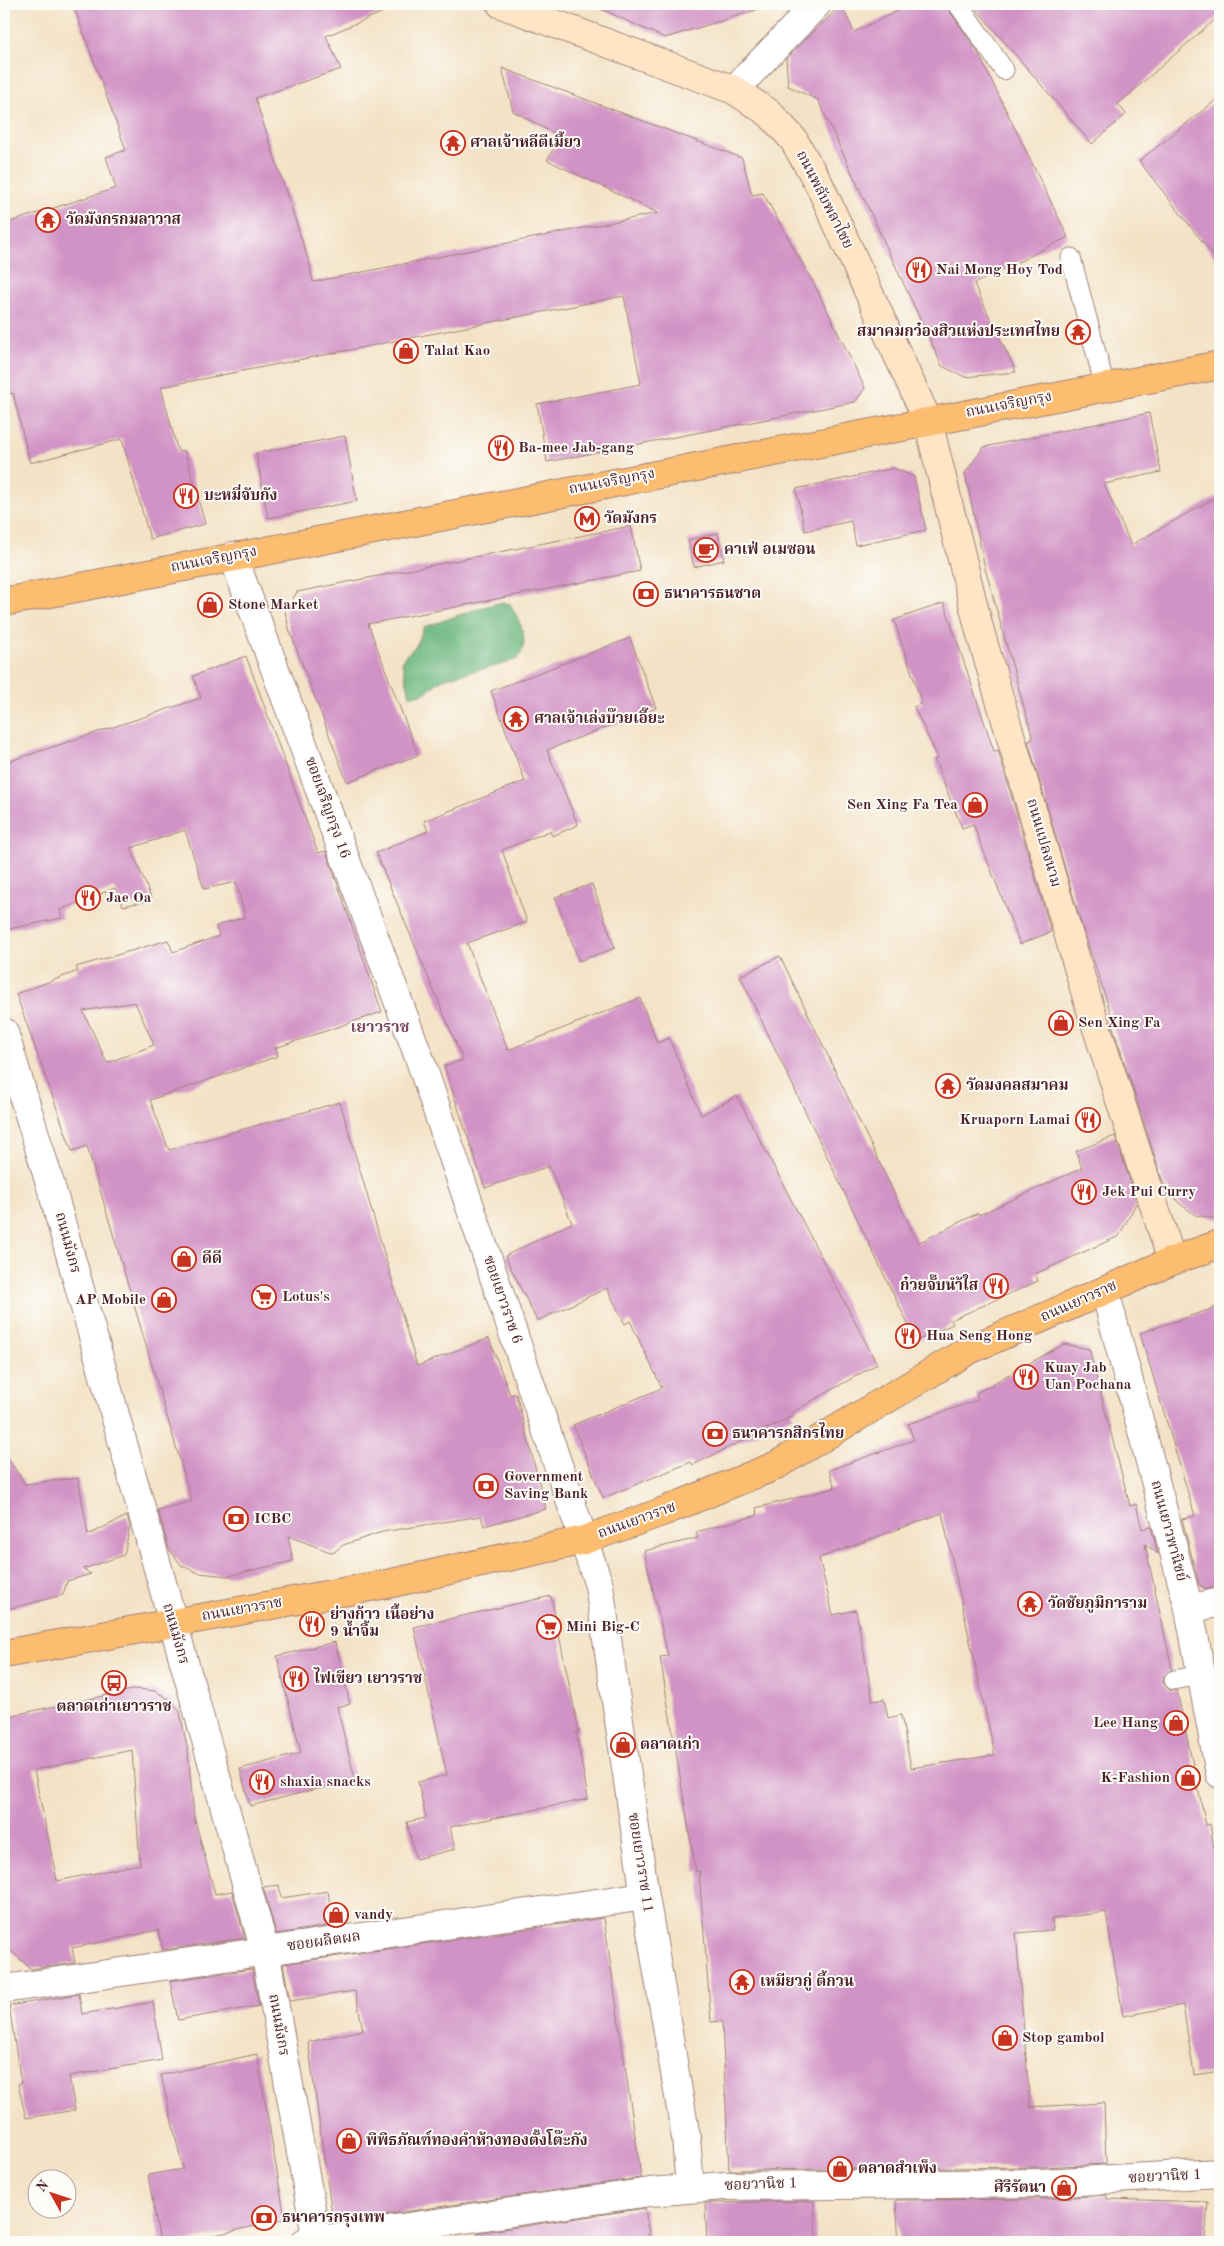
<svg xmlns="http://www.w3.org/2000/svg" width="1224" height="2246" viewBox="0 0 1224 2246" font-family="'Old Standard TT','Noto Serif Thai',serif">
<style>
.forest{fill:#6eb880;stroke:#5c6c56}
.building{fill:#d192c5;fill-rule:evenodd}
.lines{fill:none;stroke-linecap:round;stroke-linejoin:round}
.lane-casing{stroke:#9e8078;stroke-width:21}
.street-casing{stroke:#9e8078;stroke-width:30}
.secondary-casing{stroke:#9e8078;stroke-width:30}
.primary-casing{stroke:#9e8078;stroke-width:30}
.lane{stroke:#fff;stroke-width:19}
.street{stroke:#fff;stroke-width:28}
.secondary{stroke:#fee5c5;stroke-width:28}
.primary{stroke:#fdbd6f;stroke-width:28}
.labels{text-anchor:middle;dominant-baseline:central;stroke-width:4;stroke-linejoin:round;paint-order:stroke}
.poi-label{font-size:15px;font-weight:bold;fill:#4a1f2b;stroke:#fdfcf7;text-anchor:start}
.street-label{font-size:15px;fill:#4a1f2b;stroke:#fdfcf7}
.neighbourhood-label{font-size:16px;font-weight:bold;fill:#794761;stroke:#fdfcf7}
</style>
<rect width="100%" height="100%" fill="#fdfcf7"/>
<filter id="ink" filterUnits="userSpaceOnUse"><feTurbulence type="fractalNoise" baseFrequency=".02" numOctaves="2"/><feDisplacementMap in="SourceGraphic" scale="10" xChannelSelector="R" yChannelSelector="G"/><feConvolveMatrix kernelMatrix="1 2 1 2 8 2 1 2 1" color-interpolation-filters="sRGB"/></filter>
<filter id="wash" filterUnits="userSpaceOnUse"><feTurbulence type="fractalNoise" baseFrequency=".0096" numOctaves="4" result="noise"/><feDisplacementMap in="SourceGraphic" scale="20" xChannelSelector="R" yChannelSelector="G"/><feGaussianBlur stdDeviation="1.12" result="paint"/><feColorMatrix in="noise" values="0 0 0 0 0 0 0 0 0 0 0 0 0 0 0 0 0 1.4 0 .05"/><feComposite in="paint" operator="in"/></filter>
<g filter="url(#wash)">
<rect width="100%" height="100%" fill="#f3e2c5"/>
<path class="forest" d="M 503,602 L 510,604 C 519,620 532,642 517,659 C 494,669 470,670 446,678 C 431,683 430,697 410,695 L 402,662 L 405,656 L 416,646 L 424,627 L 483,607 Z"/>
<g id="blocks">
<path class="building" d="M 73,4 L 402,4 L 326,36 L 341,69 L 255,98 L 309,262 L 313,282 L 658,213 L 547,160 L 560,137 L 513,111 L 502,68 L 742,158 L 752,195 L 763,193 L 815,286 L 865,388 L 855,402 L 547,462 L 537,404 L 641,384 L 624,296 L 161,387 L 178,452 L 185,451 L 205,524 L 150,539 L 122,439 L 30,463 L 13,393 L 4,395 L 4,224 L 116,188 L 106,157 L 126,150 Z
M 590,4 L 755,4 L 756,10 L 665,38 Z
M 912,4 L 947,4 L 949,10 L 977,51 L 1068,237 L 974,284 L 1016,372 L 965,377 L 942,366 L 818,100 L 788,86 L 786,59 L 841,5 L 854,32 Z
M 972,4 L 1220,4 L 1220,15 L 1118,104 L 1126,114 L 1092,144 Z
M 1220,97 L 1220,264 L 1139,161 Z
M 1149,413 L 1161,472 L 1104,484 L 1131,545 L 1220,495 L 1220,1219 L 1195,1215 L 1179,1203 L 1163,1182 L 1111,1021 L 1113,1020 L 1080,920 L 1028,741 L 1033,739 L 985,568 L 965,473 L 984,447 Z
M 345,436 L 357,501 L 268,518 L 256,453 Z
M 894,468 L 914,477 L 926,530 L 856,545 L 851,521 L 805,531 L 796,489 Z
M 631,526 L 640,571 L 368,624 L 418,755 L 347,782 L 289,629 L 285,611 L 297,592 Z
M 718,533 L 724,560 L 694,567 L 688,540 Z
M 944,603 L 994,751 L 998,750 L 1051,932 L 1020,944 L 973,824 L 962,828 L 934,759 L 938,758 L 914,707 L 922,703 L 894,620 Z
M 630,638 L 656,708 L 547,750 L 578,825 L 552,836 L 550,831 L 502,850 L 527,922 L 467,943 L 508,1050 L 640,998 L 657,1043 L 669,1038 L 701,1115 L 737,1096 L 877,1364 L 791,1413 L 793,1416 L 693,1465 L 691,1462 L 603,1498 L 573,1425 L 662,1388 L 630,1321 L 625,1324 L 607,1288 L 537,1321 L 505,1256 L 572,1223 L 549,1166 L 485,1188 L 444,1066 L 463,1060 L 376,853 L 428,831 L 424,821 L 525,781 L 491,691 Z
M 246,656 L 318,853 L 326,851 L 382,1012 L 275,1048 L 278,1056 L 150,1100 L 169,1150 L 340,1102 L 417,1366 L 489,1338 L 510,1395 L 516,1394 L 546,1509 L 484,1526 L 481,1516 L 382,1532 L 343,1545 L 333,1553 L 288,1536 L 293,1561 L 228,1576 L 199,1573 L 182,1566 L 169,1549 L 158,1510 L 192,1501 L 87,1146 L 72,1151 L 16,994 L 78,971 L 76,967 L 168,940 L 173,952 L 219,936 L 216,926 L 245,917 L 236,882 L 204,889 L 185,830 L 131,848 L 152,900 L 123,906 L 115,888 L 60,910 L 62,918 L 4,930 L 4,763 L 201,698 L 193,676 ZM 135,1002 L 154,1045 L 107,1063 L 83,1011 Z
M 592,884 L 615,948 L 579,961 L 555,897 Z
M 780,956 L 918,1243 L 978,1213 L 979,1215 L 1082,1168 L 1076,1151 L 1115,1136 L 1137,1202 L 1119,1236 L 1035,1274 L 1038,1281 L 951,1320 L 953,1324 L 916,1341 L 740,976 Z
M 1220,1306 L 1220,1587 L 1206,1589 L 1199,1584 L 1182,1519 L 1195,1516 L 1140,1333 Z
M 1064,1344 L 1089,1349 L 1130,1506 L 1136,1504 L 1142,1529 L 1151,1527 L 1158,1554 L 1145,1544 L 1172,1669 L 1164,1676 L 1163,1683 L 1170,1690 L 1177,1691 L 1206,1825 L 1210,1824 L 1220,1885 L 1220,2071 L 1194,2075 L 1183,2005 L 1123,2016 L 1106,1912 L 1052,1919 L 1053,1930 L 1016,1933 L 1030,2107 L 1104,2103 L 1106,2164 L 1041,2167 L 729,2170 L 722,2021 L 711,2022 L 699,1871 L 696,1872 L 660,1657 L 668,1656 L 644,1551 L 698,1538 L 696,1532 L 758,1515 L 756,1508 L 835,1488 L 829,1470 L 914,1440 L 908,1424 L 978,1400 L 976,1393 ZM 942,1513 L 995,1755 L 911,1768 L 901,1715 L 888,1718 L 884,1699 L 873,1701 L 856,1610 L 833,1615 L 819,1558 Z
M 4,1452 L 25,1484 L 78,1478 L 88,1535 L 127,1516 L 130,1526 L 124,1555 L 83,1569 L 91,1574 L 67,1581 L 63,1595 L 4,1610 Z
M 551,1596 L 579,1732 L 576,1732 L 588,1799 L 450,1827 L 455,1849 L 416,1859 L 407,1822 L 426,1818 L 418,1782 L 447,1775 L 414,1627 Z
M 335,1642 L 350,1704 L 337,1707 L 355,1779 L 250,1806 L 240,1769 L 301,1753 L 277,1656 Z
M 136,1689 L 155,1691 L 171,1700 L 180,1712 L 188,1752 L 194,1817 L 215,1894 L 232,1891 L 245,1938 L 163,1950 L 159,1930 L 72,1948 L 75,1963 L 31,1969 L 4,1944 L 4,1717 ZM 132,1750 L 140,1864 L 57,1881 L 34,1770 Z
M 279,1885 L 281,1898 L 328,1891 L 333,1925 L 276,1934 L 263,1887 Z
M 604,1918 L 641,2178 L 333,2222 L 308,2042 L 363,2030 L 355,1991 L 290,2001 L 283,1964 Z
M 252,1969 L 259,2006 L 178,2020 L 170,1981 Z
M 79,1994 L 82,2014 L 153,2002 L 162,2060 L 69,2076 L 75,2110 L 26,2118 L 18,2084 L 21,2083 L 9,2006 Z
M 257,2054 L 285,2219 L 185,2242 L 160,2242 L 148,2175 L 183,2169 L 161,2075 Z
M 1107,2195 L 1107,2199 L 1208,2202 L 1205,2242 L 899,2242 L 896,2200 L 1042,2199 Z
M 814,2201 L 816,2242 L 707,2242 L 705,2203 Z
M 645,2208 L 650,2242 L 478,2242 L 477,2233 Z"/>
</g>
</g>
<g filter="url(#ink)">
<use href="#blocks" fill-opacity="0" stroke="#9e8078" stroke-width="1"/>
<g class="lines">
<defs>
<path id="lane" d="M 958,4 L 1004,70
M 1071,258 L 1105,387
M 1174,1680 L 1201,1675"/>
<path id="street" d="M 734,90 L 817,4
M 233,556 L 420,1060 L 599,1585 L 645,1896 L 686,2138 L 690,2188
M 4,1032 L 54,1197 L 265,1951 L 317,2242
M 1105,1291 L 1189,1609 L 1220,1774
M 1189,1609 L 1220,1602
M 4,1989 L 645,1896
M 305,2242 L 650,2192 L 724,2186 L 1042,2183 L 1220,2173"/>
<path id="secondary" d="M 501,4 L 734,90 L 769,113 L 793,139 L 819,184 L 928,421 L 979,628 L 1087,998 L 1172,1261"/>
<path id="primary" d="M 4,602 L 1220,365
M 4,1654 L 392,1583 L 584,1540 L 662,1512 L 775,1466 L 969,1350 L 1172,1261 L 1220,1244"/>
</defs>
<use href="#lane" class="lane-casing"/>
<use href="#street" class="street-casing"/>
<use href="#secondary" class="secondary-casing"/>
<use href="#primary" class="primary-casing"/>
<use href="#lane" class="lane"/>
<use href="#street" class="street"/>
<use href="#secondary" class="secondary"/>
<use href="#primary" class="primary"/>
</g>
</g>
<defs>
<symbol id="temple-ring" viewBox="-11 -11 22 22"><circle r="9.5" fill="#fdfcf7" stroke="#c8321e" stroke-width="1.5"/><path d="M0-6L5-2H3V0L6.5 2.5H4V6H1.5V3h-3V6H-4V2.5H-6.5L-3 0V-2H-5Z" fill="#c8321e"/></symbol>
<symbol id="restaurant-ring" viewBox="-11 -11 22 22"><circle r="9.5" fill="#fdfcf7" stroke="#c8321e" stroke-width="1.5"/><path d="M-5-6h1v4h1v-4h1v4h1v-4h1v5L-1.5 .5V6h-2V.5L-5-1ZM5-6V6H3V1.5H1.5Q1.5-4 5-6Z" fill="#c8321e"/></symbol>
<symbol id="shop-ring" viewBox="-11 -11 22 22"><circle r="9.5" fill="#fdfcf7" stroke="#c8321e" stroke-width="1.5"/><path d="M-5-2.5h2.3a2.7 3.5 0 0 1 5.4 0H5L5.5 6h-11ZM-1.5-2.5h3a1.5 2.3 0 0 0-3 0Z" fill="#c8321e"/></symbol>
<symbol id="metro-ring" viewBox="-11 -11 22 22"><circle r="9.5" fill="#fdfcf7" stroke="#c8321e" stroke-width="1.5"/><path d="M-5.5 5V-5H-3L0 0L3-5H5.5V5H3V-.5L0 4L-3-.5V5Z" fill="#c8321e"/></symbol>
<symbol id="cafe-ring" viewBox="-11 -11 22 22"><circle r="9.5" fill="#fdfcf7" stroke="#c8321e" stroke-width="1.5"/><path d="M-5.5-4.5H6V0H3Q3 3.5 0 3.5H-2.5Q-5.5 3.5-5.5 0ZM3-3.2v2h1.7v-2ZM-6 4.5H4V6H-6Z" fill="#c8321e"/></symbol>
<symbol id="bank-ring" viewBox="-11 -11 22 22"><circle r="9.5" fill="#fdfcf7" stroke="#c8321e" stroke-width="1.5"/><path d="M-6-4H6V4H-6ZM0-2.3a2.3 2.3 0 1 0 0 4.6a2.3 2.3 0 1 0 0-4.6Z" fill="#c8321e"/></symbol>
<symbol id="supermarket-ring" viewBox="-11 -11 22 22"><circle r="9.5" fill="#fdfcf7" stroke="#c8321e" stroke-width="1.5"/><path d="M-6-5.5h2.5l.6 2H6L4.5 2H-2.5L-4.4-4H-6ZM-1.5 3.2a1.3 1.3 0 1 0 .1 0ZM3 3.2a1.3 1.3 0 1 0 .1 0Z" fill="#c8321e"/></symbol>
<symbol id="bus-ring" viewBox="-11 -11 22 22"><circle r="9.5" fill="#fdfcf7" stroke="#c8321e" stroke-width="1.5"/><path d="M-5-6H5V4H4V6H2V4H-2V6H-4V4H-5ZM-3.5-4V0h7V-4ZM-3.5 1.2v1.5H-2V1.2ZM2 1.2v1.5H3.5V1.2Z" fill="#c8321e"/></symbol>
</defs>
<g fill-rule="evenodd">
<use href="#temple-ring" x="439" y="129" width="28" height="28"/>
<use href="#temple-ring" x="34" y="206" width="28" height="28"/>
<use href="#restaurant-ring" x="905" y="256" width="28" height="28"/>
<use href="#temple-ring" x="1064" y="318" width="28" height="28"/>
<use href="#shop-ring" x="392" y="337" width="28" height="28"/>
<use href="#restaurant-ring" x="487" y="434" width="28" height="28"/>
<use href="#restaurant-ring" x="172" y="482" width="28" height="28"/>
<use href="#metro-ring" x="573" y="505" width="28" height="28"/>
<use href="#cafe-ring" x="692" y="536" width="28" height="28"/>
<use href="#bank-ring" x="632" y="580" width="28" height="28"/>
<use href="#shop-ring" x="196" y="591" width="28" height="28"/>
<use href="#temple-ring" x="502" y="705" width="28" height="28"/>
<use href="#shop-ring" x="961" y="791" width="28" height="28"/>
<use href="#restaurant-ring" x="74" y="884" width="28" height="28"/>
<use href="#shop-ring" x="1047" y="1009" width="28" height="28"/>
<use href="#temple-ring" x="934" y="1072" width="28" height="28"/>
<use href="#restaurant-ring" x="1074" y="1106" width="28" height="28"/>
<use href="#restaurant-ring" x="1070" y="1178" width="28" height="28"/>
<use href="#shop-ring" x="170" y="1245" width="28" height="28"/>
<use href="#restaurant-ring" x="982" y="1272" width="28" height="28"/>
<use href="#supermarket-ring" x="250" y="1283" width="28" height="28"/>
<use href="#shop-ring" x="150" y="1286" width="28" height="28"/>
<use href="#restaurant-ring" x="894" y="1322" width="28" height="28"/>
<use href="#restaurant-ring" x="1012" y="1363" width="28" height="28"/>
<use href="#bank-ring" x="701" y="1420" width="28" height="28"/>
<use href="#bank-ring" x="472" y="1472" width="28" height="28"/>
<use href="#bank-ring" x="222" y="1505" width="28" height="28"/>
<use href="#temple-ring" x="1016" y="1590" width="28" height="28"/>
<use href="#restaurant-ring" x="298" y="1610" width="28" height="28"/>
<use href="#supermarket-ring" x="535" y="1613" width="28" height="28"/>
<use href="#restaurant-ring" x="282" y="1665" width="28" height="28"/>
<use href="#bus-ring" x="100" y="1669" width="28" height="28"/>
<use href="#shop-ring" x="1162" y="1709" width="28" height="28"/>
<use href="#shop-ring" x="609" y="1731" width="28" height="28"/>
<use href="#shop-ring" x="1174" y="1764" width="28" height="28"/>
<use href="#restaurant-ring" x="248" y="1768" width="28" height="28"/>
<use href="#shop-ring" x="322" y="1901" width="28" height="28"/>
<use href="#temple-ring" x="728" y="1968" width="28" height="28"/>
<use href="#shop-ring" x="991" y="2024" width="28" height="28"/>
<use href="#shop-ring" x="335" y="2127" width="28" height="28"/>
<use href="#shop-ring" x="826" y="2155" width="28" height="28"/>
<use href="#shop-ring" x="1050" y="2174" width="28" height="28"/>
<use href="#bank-ring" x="250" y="2204" width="28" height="28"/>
</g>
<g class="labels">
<g class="poi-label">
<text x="470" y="143">ศาลเจ้าหลีตีเมี้ยว</text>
<text x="66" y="220">วัดมังกรกมลาวาส</text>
<text x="936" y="270">Nai Mong Hoy Tod</text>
<text x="1060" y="332" text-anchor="end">สมาคมกว๋องสิวแห่งประเทศไทย</text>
<text x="424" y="351">Talat Kao</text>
<text x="518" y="448">Ba-mee Jab-gang</text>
<text x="204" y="496">บะหมี่จับกัง</text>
<text x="604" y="519">วัดมังกร</text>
<text x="724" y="550">คาเฟ่ อเมซอน</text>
<text x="664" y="594">ธนาคารธนชาต</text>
<text x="228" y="605">Stone Market</text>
<text x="534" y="719">ศาลเจ้าเล่งบ๊วยเอี๊ยะ</text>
<text x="958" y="805" text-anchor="end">Sen Xing Fa Tea</text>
<text x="106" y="898">Jae Oa</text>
<text x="1078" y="1023">Sen Xing Fa</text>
<text x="966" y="1086">วัดมงคลสมาคม</text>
<text x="1070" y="1120" text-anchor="end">Kruaporn Lamai</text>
<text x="1102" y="1192">Jek Pui Curry</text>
<text x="202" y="1259">ดีดี</text>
<text x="978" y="1286" text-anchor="end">ก๋วยจั๊บนำ้ใส</text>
<text x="282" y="1297">Lotus's</text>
<text x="146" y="1300" text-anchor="end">AP Mobile</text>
<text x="926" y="1336">Hua Seng Hong</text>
<text x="1044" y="1368">Kuay Jab<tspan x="1044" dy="17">Uan Pochana</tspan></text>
<text x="732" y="1434">ธนาคารกสิกรไทย</text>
<text x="504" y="1477">Government<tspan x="504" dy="17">Saving Bank</tspan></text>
<text x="254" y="1519">ICBC</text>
<text x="1048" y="1604">วัดชัยภูมิการาม</text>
<text x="330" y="1615">ย่างก้าว เนื้อย่าง<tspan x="330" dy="17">9 น้ำจิ้ม</tspan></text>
<text x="566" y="1627">Mini Big-C</text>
<text x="314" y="1679">ไฟเขียว เยาวราช</text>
<text x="114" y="1707" text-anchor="middle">ตลาดเก่าเยาวราช</text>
<text x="1158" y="1723" text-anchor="end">Lee Hang</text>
<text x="640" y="1745">ตลาดเก่า</text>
<text x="1170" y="1778" text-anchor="end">K-Fashion</text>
<text x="280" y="1782">shaxia snacks</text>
<text x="354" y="1915">vandy</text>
<text x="760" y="1982">เหมียวกู่ ตี้กวน</text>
<text x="1022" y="2038">Stop gambol</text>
<text x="366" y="2141">พิพิธภัณฑ์ทองคำห้างทองตั้งโต๊ะกัง</text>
<text x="858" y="2169">ตลาดสำเพ็ง</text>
<text x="1046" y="2188" text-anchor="end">ศิริรัตนา</text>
<text x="282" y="2218">ธนาคารกรุงเทพ</text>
</g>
<g class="street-label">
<text transform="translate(824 200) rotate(63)">ถนนพลับพลาไชย</text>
<text transform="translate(1009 405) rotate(-11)">ถนนเจริญกรุง</text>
<text transform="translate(612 482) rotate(-11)">ถนนเจริญกรุง</text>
<text transform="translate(214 560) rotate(-11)">ถนนเจริญกรุง</text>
<text transform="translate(327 808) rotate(70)">ซอยเจริญกรุง 16</text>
<text transform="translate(1043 843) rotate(74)">ถนนแปลงนาม</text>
<text transform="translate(67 1243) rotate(75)">ถนนมังกร</text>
<text transform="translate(502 1300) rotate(71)">ซอยเยาวราช 6</text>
<text transform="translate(1079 1302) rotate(-24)">ถนนเยาวราช</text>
<text transform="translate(637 1521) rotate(-20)">ถนนเยาวราช</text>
<text transform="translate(1168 1531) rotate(75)">ถนนเยาวพานิชย์</text>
<text transform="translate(242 1610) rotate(-10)">ถนนเยาวราช</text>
<text transform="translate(175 1634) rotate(74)">ถนนมังกร</text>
<text transform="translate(640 1863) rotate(81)">ซอยเยาวราช 11</text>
<text transform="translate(324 1942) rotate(-8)">ซอยผลิตผล</text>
<text transform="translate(278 2025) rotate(80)">ถนนมังกร</text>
<text transform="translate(1165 2177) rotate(-3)">ซอยวานิช 1</text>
<text transform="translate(761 2185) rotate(-2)">ซอยวานิช 1</text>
</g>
<g class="neighbourhood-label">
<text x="380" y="1028">เยาวราช</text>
</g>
</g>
<rect width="1224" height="2246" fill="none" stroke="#fdfcf7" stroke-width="20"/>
<g transform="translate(52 2194) rotate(310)"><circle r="24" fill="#fdfcf7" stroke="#b5a4a5"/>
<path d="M0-4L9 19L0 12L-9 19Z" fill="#c8321e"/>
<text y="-8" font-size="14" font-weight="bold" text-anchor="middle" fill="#4a1f2b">N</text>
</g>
</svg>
